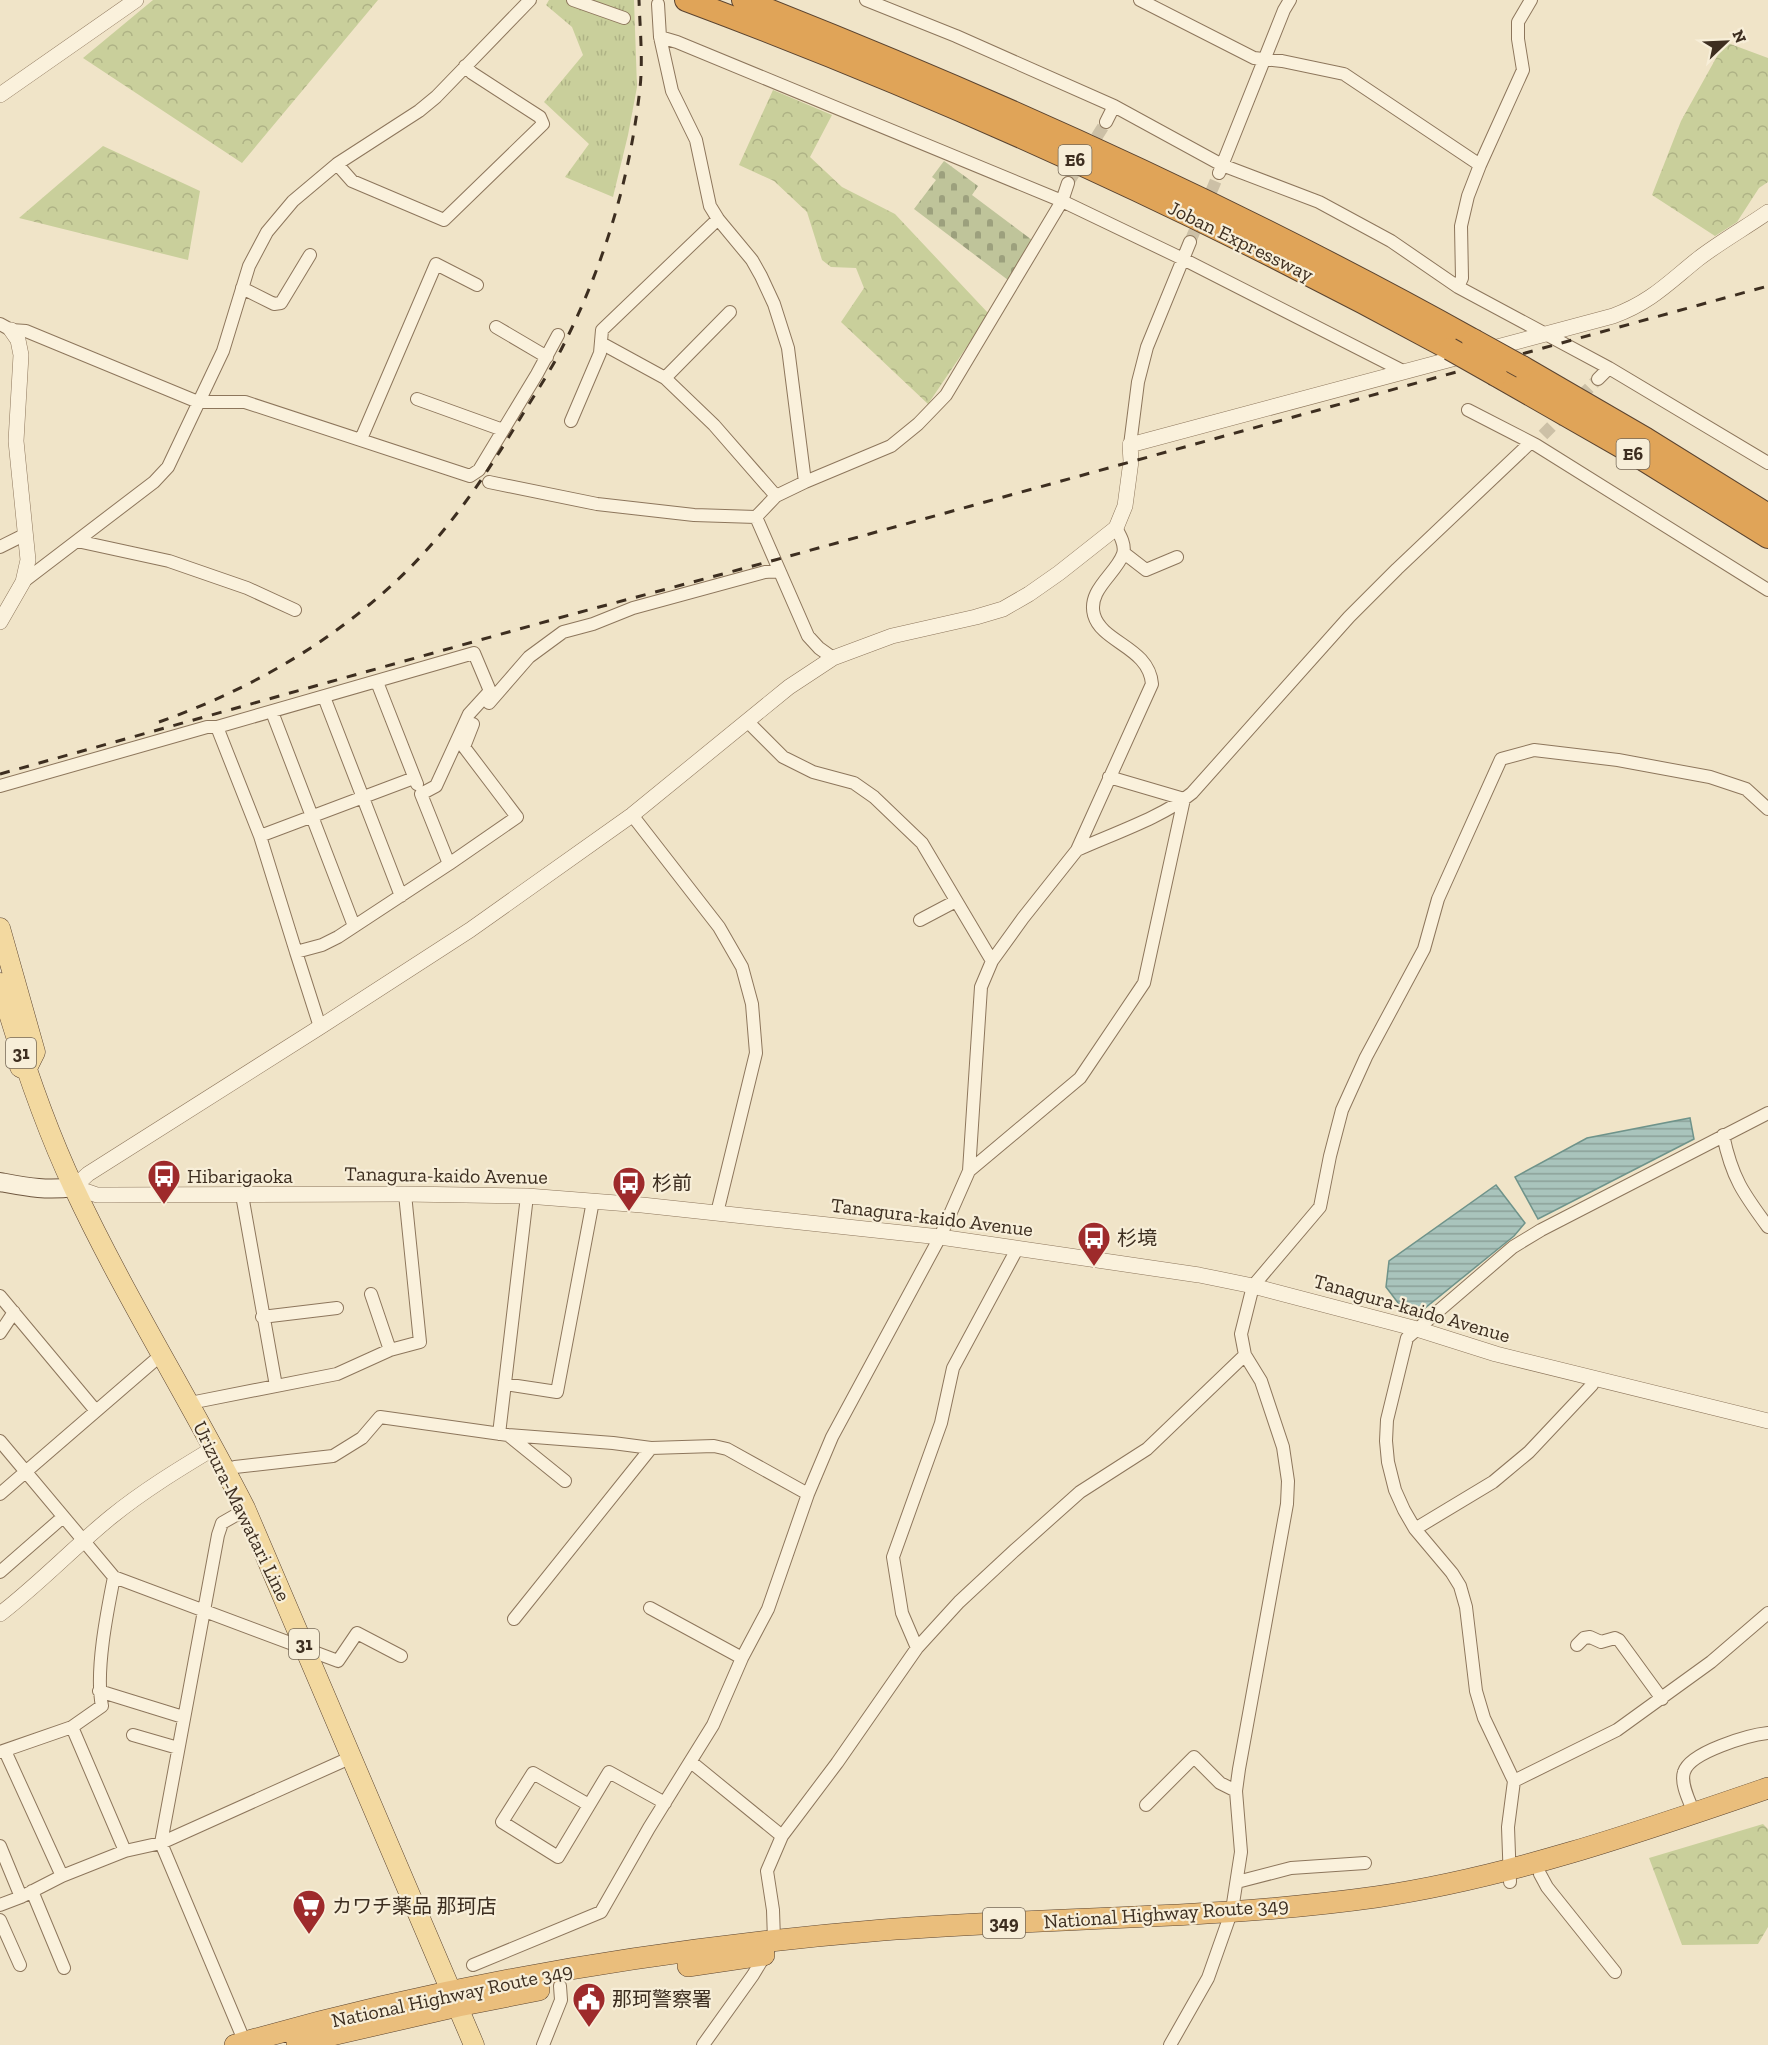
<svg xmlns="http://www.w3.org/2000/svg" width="1768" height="2045" viewBox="0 0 1768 2045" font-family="'Zilla Slab','Noto Sans JP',serif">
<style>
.grass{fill:url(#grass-tufts)}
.forest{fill:url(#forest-crowns)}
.cemetery{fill:url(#cemetery-stones)}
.water{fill:url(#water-rules);stroke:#6f938a;stroke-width:1.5}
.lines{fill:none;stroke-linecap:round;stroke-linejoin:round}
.minor-tunnel{stroke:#ccc0a6;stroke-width:12;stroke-dasharray:12 6;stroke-linecap:butt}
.minor-casing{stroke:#8d765c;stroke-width:14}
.tertiary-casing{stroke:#8d765c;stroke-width:16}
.secondary-casing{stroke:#6f573f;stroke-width:20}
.primary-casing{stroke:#5b4430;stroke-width:21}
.trunk-casing{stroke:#5b4430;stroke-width:22}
.motorway-casing{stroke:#5b4430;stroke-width:24}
.minor{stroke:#faf1dc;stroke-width:12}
.tertiary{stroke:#faf1dc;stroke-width:15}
.secondary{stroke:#faf1dc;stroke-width:18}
.primary{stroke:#f3d9a0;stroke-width:20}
.trunk{stroke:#eabe7c;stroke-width:21}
.motorway{stroke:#e0a458;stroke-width:22}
.rail{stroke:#3d2e20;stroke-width:3;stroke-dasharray:10 10;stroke-linecap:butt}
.motorway-bridge-casing{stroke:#5b4430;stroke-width:24;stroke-linecap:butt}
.motorway-bridge{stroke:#e0a458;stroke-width:22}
.labels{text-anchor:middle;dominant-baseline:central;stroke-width:4.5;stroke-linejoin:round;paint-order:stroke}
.shield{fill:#f7eed8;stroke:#756857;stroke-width:1.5}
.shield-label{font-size:18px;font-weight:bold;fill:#3d2e20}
.street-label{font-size:20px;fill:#3d2e20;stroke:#f7eed8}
.poi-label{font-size:20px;fill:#3d2e20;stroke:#f7eed8;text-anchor:start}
</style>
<defs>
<pattern id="grass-tufts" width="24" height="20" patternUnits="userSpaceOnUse" patternTransform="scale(1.5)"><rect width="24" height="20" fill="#c9cf9b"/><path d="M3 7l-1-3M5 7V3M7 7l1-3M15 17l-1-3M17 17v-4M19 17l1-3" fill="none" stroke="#aeb285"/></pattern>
<pattern id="forest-crowns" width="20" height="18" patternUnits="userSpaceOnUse" patternTransform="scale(1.5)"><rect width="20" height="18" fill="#c9cf9b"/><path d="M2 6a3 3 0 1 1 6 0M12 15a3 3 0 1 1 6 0" fill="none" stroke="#aeb285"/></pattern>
<pattern id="cemetery-stones" width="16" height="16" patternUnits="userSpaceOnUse" patternTransform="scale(1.5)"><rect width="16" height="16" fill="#bfc49a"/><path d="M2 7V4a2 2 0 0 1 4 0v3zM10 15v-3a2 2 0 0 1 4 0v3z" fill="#9ca07d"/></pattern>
<pattern id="water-rules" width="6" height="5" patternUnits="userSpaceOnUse" patternTransform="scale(1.5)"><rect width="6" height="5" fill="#a9c4bc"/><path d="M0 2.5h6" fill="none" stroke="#8ba098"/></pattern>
</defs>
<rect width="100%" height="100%" fill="#f0e4c8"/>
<path class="grass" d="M 549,0 L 634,0 L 637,87 L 628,135 L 613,197 L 565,177 L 589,144 L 544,102 L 583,55 L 572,27 L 546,5 Z"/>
<path class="forest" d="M 153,0 L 378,0 L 242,163 L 83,58 Z
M 1725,42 L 1768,58 L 1768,182 L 1759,188 L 1737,222 L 1715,236 L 1652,195 L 1681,121 Z
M 773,90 L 832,115 L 810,157 L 842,187 L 895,214 L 989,314 L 928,404 L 841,322 L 864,288 L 856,268 L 831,267 L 822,260 L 807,212 L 774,181 L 739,165 Z
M 103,146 L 200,191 L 188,260 L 19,218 Z
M 1763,1824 L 1768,1829 L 1768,1927 L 1758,1944 L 1682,1945 L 1649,1858 Z"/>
<path class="cemetery" d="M 944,161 L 978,186 L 972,195 L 1036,243 L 1008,280 L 914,209 L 936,180 L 932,177 Z"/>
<path class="water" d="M 1690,1118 L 1694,1139 L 1538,1219 L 1515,1177 L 1587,1138 Z
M 1496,1185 L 1525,1223 L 1514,1236 L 1425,1308 L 1405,1312 L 1386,1287 L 1389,1261 Z"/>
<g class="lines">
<path class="minor-tunnel" d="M 1068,183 L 1106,122
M 1190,242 L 1219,173
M 1543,435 L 1598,379"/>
<defs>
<path id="minor" d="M 573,0 L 624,18
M 866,0 L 956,36 L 1114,106 L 1222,165 L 1319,202 L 1391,241 L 1458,287 L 1609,368 L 1768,463
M 1140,0 L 1254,58 L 1282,61 L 1344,74 L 1480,165
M 658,4 L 660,37 L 677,42 L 1062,201 L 1183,259 L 1405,372
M 660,37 L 672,91 L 696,140 L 710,206 L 718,219 L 752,260 L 761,276 L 774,304 L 788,348 L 805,482
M 1106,122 L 1114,106
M 337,164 L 352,181 L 444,220 L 543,124 L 540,117 L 472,73 L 465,66
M 1219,173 L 1284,10 L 1290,0
M 1458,287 L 1462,278 L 1461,226 L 1468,196 L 1480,165 L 1523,70 L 1518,39 L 1518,22 L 1531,0
M 242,288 L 274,304 L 281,303 L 310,255
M 0,324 L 11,330 L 26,331 L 198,402 L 245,402 L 470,476 L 479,470 L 537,374 L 558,335
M 496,327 L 547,357
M 601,343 L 665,378 L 714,425 L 776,496
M 665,378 L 730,312
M 1598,379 L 1609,368
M 417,399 L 503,430
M 1468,410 L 1536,445 L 1768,590
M 571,421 L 600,353 L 602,330 L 718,219
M 361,439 L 436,264 L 477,285
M 1130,445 L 1138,382 L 1147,347 L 1190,242
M 489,482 L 597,504 L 694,515 L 756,517 L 776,496 L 805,482 L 891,446 L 918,424 L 946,395 L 1062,201 L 1068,183
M 756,517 L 808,636 L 819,648 L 833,658
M 77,541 L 169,561 L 247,588 L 295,610
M 0,547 L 26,534
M 1124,553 L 1146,570 L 1177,557
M 23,582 L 154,482 L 168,467 L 223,351 L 249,266 L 267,232 L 293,201 L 337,164 L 419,111 L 436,97 L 530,0
M 474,653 L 490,691 L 469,714 L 436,786 L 421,794 L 449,864 L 338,937 L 322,945 L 296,952 L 260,836 L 217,727 Z
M 377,682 L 417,784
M 324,697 L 401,896
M 489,703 L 529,657 L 563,632 L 593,624 L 633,608 L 765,572 L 779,571
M 272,712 L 354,926
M 748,722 L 783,757 L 813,772 L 854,783 L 874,797 L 922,843 L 992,961
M 0,786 L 207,727 L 217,727
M 632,815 L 719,927 L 742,967 L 752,1004 L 756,1053 L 717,1213
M 260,836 L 414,778
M 1077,850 C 1112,834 1163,817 1192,793 L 1349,617 L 1397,569 L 1530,443
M 449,864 L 517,817 L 464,747 L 473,724
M 920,920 L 956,901
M 296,952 L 320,1027
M 1723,1135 C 1732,1178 1743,1193 1768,1227
M 969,1171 L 1080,1078 L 1144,983 L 1184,799 L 1109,777
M 242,1195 L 276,1386
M 371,1294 L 390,1350
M 0,1296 L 96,1411
M 262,1317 L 337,1308
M 0,1333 L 14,1312
M 505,1384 L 557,1392 L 593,1201
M 190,1403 L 337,1374 L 390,1350 L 420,1342 L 405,1194
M 499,1434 L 527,1196
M 508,1435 L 565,1481
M 0,1441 L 114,1577 C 107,1612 95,1672 102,1706 L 72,1727 L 0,1752
M 225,1470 L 235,1467 L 333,1456 L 362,1438 L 380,1417 L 508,1435 L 613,1443 L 651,1448 L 714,1446 L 727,1449 L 808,1494
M 0,1494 L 161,1355
M 1415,1529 L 1493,1482 L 1529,1452 L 1592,1385 L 1593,1378
M 0,1572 L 63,1517
M 114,1577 L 338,1661 L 357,1633 L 401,1656
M 650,1608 L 742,1658
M 514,1619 L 651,1448
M 1577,1645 L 1584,1638 L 1590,1637 L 1601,1642 L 1615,1638 L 1619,1640 L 1662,1699
M 917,1648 L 902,1613 L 893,1557 L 941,1423 L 953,1368 L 1017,1249
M 99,1691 L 183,1717
M 72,1727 L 125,1851
M 133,1735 L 178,1748
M 5,1751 L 62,1876
M 691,1762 L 782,1836
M 1514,1781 L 1617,1730 L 1711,1662 L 1768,1613
M 589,1805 L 533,1773 L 502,1822 L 558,1857 L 609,1772 L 665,1803
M 1146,1805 L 1194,1757 L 1220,1783 L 1236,1791
M 1694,1813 C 1690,1802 1680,1784 1684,1772 C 1690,1752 1749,1735 1768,1733
M 0,1846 L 21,1897
M 1540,1874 L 1547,1887 L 1615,1972
M 1237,1882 L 1291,1868 L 1365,1863
M 1510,1882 L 1508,1827 L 1514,1781 L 1484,1718 L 1476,1691 L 1466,1607 L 1460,1586 L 1452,1573 L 1415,1529 L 1404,1510 L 1395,1490 L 1388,1462 L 1386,1441 L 1387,1420 L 1407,1338 L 1513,1247 L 1541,1230 L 1768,1113
M 32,1891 L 64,1968
M 0,1905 L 21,1897 L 62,1876 L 125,1851 L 161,1843 L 352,1757
M 0,1920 L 20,1965
M 473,1965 L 601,1912 L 649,1828 L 713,1725 L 742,1658 L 768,1609 L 808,1494 L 832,1437 L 940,1237 L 969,1171 L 981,987 L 992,961 L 1023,918 L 1077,850 L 1152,684 C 1149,647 1102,643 1094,615 C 1087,590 1116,574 1123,554 C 1126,545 1120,535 1116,528
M 246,2045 L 161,1843 L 218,1535 L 222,1523 L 236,1515 L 247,1513
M 543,2045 L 561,2000 L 560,1986
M 703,2045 L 753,1975 L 774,1940 L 773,1910 L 767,1871 L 782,1836 L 837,1763 L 917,1648 L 959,1602 L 1015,1550 L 1080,1492 L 1147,1449 L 1245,1355
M 1170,2045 L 1208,1978 L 1232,1910 L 1241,1852 L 1236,1791 L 1239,1769 L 1287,1504 L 1288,1481 L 1283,1447 L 1261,1381 L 1245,1355 L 1241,1334 L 1253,1286 L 1320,1207 L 1330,1156 L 1342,1110 L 1366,1057 L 1424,949 L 1438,899 L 1501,759 L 1534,750 L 1618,760 L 1710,777 L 1746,789 L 1768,809"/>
<path id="tertiary" d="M 0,95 L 136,0
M 1768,212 C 1745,228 1720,242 1698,259 C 1668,283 1651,302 1613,316 L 1130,445 L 1131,461 L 1125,506 L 1116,528 L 1059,573 L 1029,594 L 1003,609 L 976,617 L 892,636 L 833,658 L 789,687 L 632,815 L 470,930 L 320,1027 L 88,1174 L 74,1187 L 97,1195 L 110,1195 L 405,1194 L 527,1196 L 642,1205 L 940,1237 L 1199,1275 L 1253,1286 L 1417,1329 L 1496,1354 L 1768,1421
M 0,622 L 23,582 L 28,560 L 16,441 L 21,355 L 18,340 L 11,330
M 0,1614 C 39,1584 73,1548 111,1517 C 143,1491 179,1469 214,1448"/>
<path id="secondary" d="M 0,1182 C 27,1187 46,1191 74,1187"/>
<path id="primary" d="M 0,928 L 35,1052 L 26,1070 L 20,1067
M 0,983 C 20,1053 43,1122 74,1188 C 125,1297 190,1400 245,1508 L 474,2045"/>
<path id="trunk" d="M 688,1966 L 764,1955
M 297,2043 L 458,2006 L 539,1990
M 235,2045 C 446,1984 665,1948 883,1930 C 1047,1917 1213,1920 1376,1897 C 1510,1877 1640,1832 1768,1788"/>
<path id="motorway" d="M 686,0 C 949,98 1204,215 1450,349
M 743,0 C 993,98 1238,209 1473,340
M 1522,367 L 1646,439 L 1768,515
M 1496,375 L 1636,455 L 1768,537"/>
</defs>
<use href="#minor" class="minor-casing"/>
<use href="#tertiary" class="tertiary-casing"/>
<use href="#secondary" class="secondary-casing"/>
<use href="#primary" class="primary-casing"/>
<use href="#trunk" class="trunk-casing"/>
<use href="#motorway" class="motorway-casing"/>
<use href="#minor" class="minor"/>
<use href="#tertiary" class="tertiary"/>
<use href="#secondary" class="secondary"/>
<use href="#primary" class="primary"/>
<use href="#trunk" class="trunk"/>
<use href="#motorway" class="motorway"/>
<path class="rail" d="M 159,722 C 238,694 312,654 376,599 C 435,550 479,487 518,422 C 533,397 550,372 563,346 C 604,265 630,179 640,88 C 643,60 640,29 639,0
M 0,774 L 573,614 L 775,560 L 1768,286"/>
<defs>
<path id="motorway-bridge" d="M 1473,340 L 1522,367
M 1450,349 L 1496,375"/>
</defs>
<use href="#motorway-bridge" class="motorway-bridge-casing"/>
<use href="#motorway-bridge" class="motorway-bridge"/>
</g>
<defs>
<symbol id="bus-pin" viewBox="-11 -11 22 30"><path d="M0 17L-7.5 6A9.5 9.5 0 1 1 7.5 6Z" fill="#9e2a2b" stroke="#f7eed8"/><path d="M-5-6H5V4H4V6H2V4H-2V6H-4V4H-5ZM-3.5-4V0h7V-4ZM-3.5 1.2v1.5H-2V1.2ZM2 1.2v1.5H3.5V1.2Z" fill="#fff"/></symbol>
<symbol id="supermarket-pin" viewBox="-11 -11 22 30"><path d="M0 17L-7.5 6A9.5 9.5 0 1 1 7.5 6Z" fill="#9e2a2b" stroke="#f7eed8"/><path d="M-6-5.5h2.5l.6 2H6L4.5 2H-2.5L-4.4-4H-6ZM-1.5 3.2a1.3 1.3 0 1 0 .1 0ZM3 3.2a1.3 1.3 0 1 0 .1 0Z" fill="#fff"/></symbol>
<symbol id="civic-pin" viewBox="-11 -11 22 30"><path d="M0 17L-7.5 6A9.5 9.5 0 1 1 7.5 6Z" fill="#9e2a2b" stroke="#f7eed8"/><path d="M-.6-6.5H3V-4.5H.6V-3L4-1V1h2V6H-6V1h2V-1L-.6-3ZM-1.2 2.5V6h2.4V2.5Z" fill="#fff"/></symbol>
</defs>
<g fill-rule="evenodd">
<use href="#bus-pin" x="145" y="1157" width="38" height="52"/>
<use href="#bus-pin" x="610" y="1164" width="38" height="52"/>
<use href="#bus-pin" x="1075" y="1219" width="38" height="52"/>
<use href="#supermarket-pin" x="290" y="1887" width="38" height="52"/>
<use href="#civic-pin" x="570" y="1980" width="38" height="52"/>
</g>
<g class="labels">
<g class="shield">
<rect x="1058.5" y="145" width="33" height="30" rx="4.5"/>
<rect x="1616.5" y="439" width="33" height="30" rx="4.5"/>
<rect x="6" y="1038" width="30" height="30" rx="4.5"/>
<rect x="289" y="1629" width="30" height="30" rx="4.5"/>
<rect x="983" y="1908" width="42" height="30" rx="4.5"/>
</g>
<g class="shield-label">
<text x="1075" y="160">E6</text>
<text x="1633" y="454">E6</text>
<text x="21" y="1053">31</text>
<text x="304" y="1644">31</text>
<text x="1004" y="1923">349</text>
</g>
<g class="street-label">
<text transform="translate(1241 241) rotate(26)">Joban Expressway</text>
<text transform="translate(446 1175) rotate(1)">Tanagura-kaido Avenue</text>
<text transform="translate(932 1217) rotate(7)">Tanagura-kaido Avenue</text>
<text transform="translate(1412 1308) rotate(16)">Tanagura-kaido Avenue</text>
<text transform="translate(242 1511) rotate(64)">Urizura-Mawatari Line</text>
<text transform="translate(1166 1913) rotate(-4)">National Highway Route 349</text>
<text transform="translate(452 1995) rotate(-12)">National Highway Route 349</text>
</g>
<g class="poi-label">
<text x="187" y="1176">Hibarigaoka</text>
<text x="652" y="1183">杉前</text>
<text x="1117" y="1238">杉境</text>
<text x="332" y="1906">カワチ薬品 那珂店</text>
<text x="612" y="1999">那珂警察署</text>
</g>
</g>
<g transform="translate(1726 42) rotate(67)" stroke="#f7eed8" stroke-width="4.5" paint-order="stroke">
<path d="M0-4.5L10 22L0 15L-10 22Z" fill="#3d2e20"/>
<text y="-9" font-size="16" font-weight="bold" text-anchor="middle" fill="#3d2e20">N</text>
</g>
</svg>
